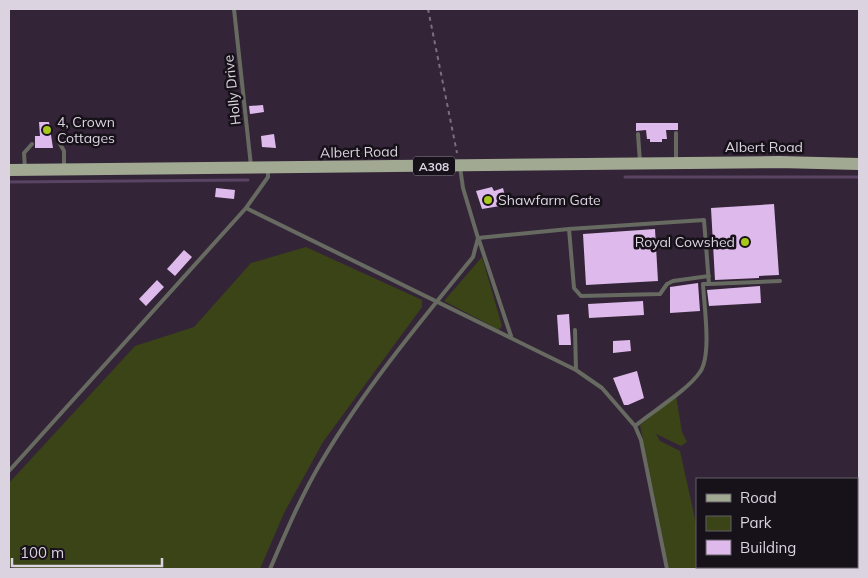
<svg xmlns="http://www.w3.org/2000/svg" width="868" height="578" viewBox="0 0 868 578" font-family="Mulish,sans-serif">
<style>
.green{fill:#3a4416}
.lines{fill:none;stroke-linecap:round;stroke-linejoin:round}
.stream{stroke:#5b4463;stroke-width:3}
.building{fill:#deb9eb}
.path{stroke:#7b6f7f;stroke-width:2;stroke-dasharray:4 4;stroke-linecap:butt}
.service{stroke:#676a60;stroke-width:4}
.primary{stroke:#a2a993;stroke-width:12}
.poi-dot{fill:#a9c71a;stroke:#171119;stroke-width:2}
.labels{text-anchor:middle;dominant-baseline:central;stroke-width:5;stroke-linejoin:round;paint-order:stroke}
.shield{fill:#171119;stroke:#a099a4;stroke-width:1}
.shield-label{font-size:12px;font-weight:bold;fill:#dbd3df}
.street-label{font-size:14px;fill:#dbd3df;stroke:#171119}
.poi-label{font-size:14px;fill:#dbd3df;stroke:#171119;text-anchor:start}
</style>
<rect width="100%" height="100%" fill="#332537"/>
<path class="green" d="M 306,247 L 422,300 L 422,307 L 323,442 L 284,513 L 260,569 L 15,569 L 9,564 L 9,483 L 135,346 L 194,327 L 251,263 Z
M 482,257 L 502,326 L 499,330 L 444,301 Z
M 676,396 L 682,432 L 687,442 L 681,446 L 656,434 L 660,441 L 680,451 L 697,528 L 697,567 L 704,567 L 704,569 L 669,569 L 640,425 Z"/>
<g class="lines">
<path class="stream" d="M 625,177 L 859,177
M 9,182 L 248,180"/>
</g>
<path class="building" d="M 263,105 L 264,112 L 250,114 L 249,106 Z
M 39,122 L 49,122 L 53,148 L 35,148 L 35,136 L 40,136 Z
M 636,123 L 678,123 L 678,130 L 666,130 L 667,139 L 662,139 L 662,142 L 650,142 L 650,139 L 647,139 L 646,130 L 636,131 Z
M 274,134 L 276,148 L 262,147 L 261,136 Z
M 492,187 L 494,191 L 503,188 L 506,200 L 498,202 L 500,206 L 482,209 L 476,191 Z
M 216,188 L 235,190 L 234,199 L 215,197 Z
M 774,204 L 779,275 L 759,276 L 759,278 L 715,280 L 711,208 Z
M 655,229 L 658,281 L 586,285 L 583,234 Z
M 184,250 L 192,257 L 175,276 L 167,269 Z
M 157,280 L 164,287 L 146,306 L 139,299 Z
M 698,283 L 700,311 L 670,313 L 670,287 Z
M 760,286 L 761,303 L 709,306 L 707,290 Z
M 643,301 L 644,315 L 589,318 L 588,304 Z
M 569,314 L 571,345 L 559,345 L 557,315 Z
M 630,340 L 631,351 L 613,353 L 613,341 Z
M 637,371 L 644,398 L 628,405 L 624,405 L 613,378 Z"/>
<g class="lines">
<path class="path" d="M 428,9 L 457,153"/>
<path class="service" d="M 234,9 L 251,166
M 638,134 L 640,162
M 59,142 L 64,151 L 64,166
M 676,161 L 676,133
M 460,167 L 463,188 L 478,238 L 569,229 L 704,220 L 709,284 L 703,284 C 704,305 712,355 700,372 C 688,390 653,411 635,426 L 641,440 L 667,569
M 25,169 L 24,153 L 32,144
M 246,208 L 268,177 L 268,170
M 569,229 L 574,288 L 581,296 L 660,294 L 667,284 L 673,281 L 709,276
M 479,240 L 511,336
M 709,284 L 780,281
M 575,330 L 576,370
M 9,471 L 246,208 L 576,370 L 602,388 L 635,426
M 270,569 C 286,532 302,494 323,459 C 366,387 420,322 473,257 L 478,238"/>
<path class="primary" d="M 9,170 L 779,162 L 859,164"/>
</g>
<g class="poi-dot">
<circle cx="47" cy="130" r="5"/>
<circle cx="488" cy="200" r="5"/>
<circle cx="745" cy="242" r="5"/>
</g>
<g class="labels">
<rect class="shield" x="413" y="156.5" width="42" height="19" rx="4"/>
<g class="shield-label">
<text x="434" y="166">A308</text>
</g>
<g class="street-label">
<text transform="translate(232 90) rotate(-96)">Holly Drive</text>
<text x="764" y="147">Albert Road</text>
<text transform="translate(359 152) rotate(-1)">Albert Road</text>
</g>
<g class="poi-label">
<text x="57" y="122">4, Crown<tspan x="57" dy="16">Cottages</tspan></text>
<text x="498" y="200">Shawfarm Gate</text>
<text x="735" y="242" text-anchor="end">Royal Cowshed</text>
</g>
</g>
<rect width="868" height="578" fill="none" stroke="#dbd3df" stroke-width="20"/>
<rect x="696" y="478" width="162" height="90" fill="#171119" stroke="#655f68"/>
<rect x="706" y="494" width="25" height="8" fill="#a2a993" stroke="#655f68"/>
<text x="740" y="503" font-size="15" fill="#dbd3df">Road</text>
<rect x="706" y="516" width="25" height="15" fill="#3a4416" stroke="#655f68"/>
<text x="740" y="528" font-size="15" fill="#dbd3df">Park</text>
<rect x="706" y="540" width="25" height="15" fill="#deb9eb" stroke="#655f68"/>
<text x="740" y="553" font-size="15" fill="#dbd3df">Building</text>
<path d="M12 558v8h150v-8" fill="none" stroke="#dbd3df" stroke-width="2.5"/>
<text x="20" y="558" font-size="15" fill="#dbd3df" stroke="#171119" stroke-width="4" paint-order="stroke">100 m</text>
</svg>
